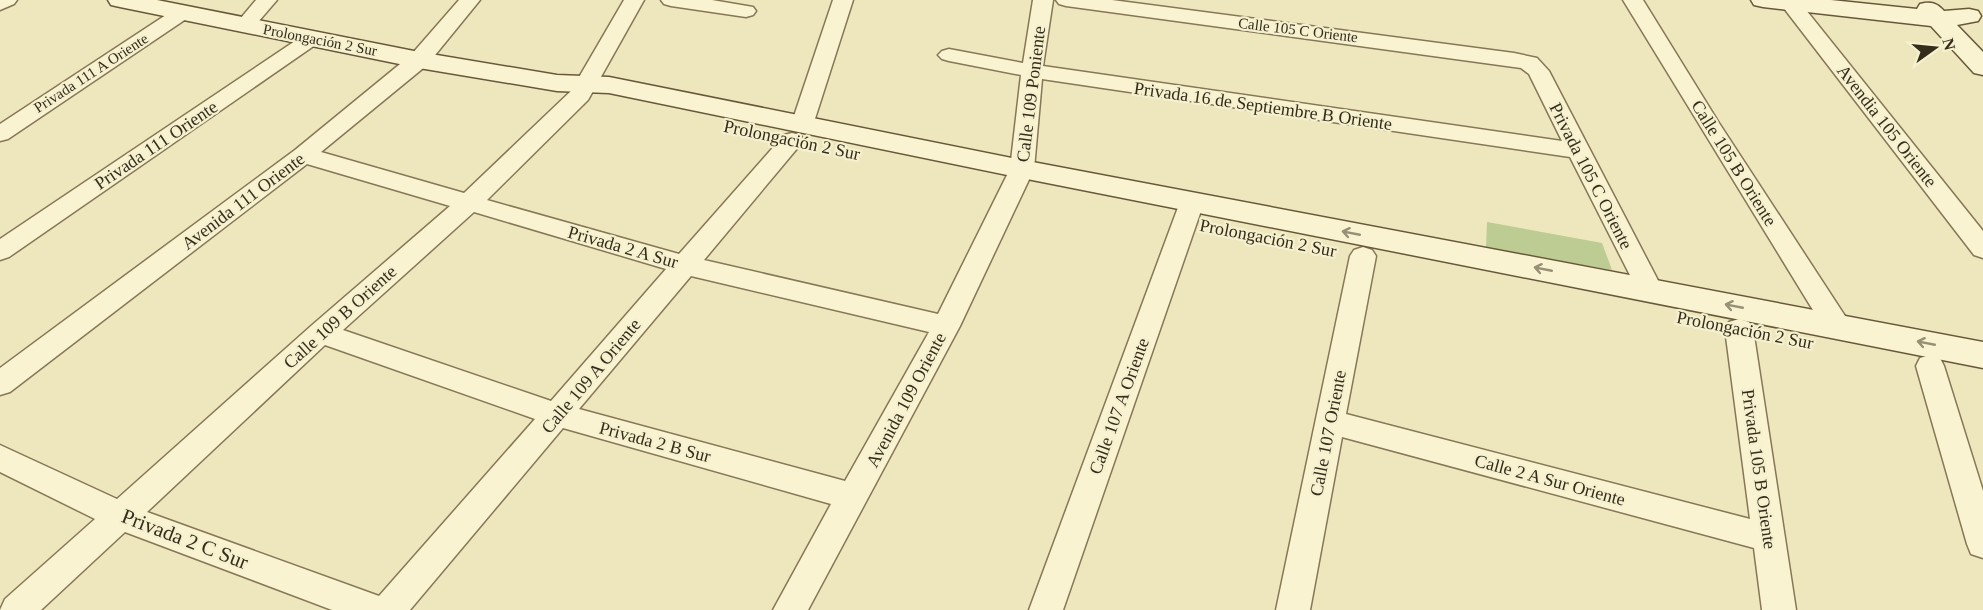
<svg xmlns="http://www.w3.org/2000/svg" width="1983" height="610" viewBox="0 0 1983 610" font-family="'Times New Roman',serif">
<style>
.green{fill:#bccc92}
.lines{fill:none;stroke-linecap:round;stroke-linejoin:round}
.street-casing{stroke:#867757;stroke-width:3}
.secondary-casing{stroke:#68583a;stroke-width:3}
.street{fill:#f9f3d1;fill-rule:evenodd}
.secondary{fill:#f9f3d1;fill-rule:evenodd}
.oneway{stroke:#979076}
.labels{text-anchor:middle;dominant-baseline:central;stroke-width:4.5;stroke-linejoin:round;paint-order:stroke}
.far-street-label{font-size:15px;fill:#352c1c;stroke:#f5f0ce}
.street-label{font-size:18px;fill:#352c1c;stroke:#f5f0ce}
.near-street-label{font-size:21px;fill:#352c1c;stroke:#f5f0ce}
</style>
<rect width="100%" height="100%" fill="#eee7be"/>
<path class="green" d="M 1487,222 L 1602,243 L 1612,270 L 1486,248 Z"/>
<g class="lines">
<defs>
<path id="street" d="M 0,0 L 17,0 L 14,4 L 0,10 Z
M 256,0 L 277,0 L 252,29 L 238,29 L 235,25 Z
M 459,0 L 480,0 L 427,65 L 321,152 L 464,193 L 571,91 L 624,0 L 644,0 L 588,100 L 487,200 L 679,254 L 784,135 L 792,133 L 800,135 L 804,140 L 800,145 L 704,260 L 938,314 L 1010,169 L 1021,75 L 949,61 L 942,59 L 938,55 L 942,51 L 949,49 L 1023,63 L 1033,0 L 1053,0 L 1043,66 L 1562,141 L 1529,74 L 1521,68 L 1066,6 L 1059,4 L 1056,0 L 1112,0 L 1514,53 L 1537,58 L 1549,71 L 1663,290 L 1659,297 L 1650,300 L 1641,297 L 1570,157 L 1042,79 L 1034,169 L 960,326 L 808,610 L 773,610 L 831,504 L 563,428 L 410,610 L 332,610 L 125,532 L 41,610 L 0,610 L 5,599 L 95,519 L 0,472 L 0,445 L 117,499 L 311,326 L 450,206 L 307,164 L 10,392 L 0,395 L 0,368 L 295,150 L 411,55 ZM 474,212 L 666,269 L 551,401 L 343,330 ZM 691,276 L 929,332 L 845,481 L 579,409 ZM 325,345 L 535,419 L 379,596 L 147,512 Z
M 661,0 L 712,0 L 753,7 L 756,11 L 753,15 L 746,17 L 671,6 L 664,4 Z
M 833,0 L 853,0 L 813,125 L 810,130 L 802,132 L 794,130 L 791,125 Z
M 1623,0 L 1643,0 L 1719,123 L 1847,319 L 1851,326 L 1847,333 L 1837,336 L 1827,333 Z
M 1782,0 L 1798,0 L 1983,231 L 1983,258 L 1974,255 L 1783,7 L 1780,3 Z
M 182,7 L 189,9 L 192,13 L 189,17 L 8,139 L 0,141 L 0,124 L 175,9 Z
M 311,33 L 318,35 L 321,39 L 318,43 L 9,257 L 0,260 L 0,239 L 304,35 Z
M 1192,194 L 1201,196 L 1204,202 L 1063,610 L 1029,610 L 1180,202 L 1183,196 Z
M 1363,247 L 1372,250 L 1376,256 L 1346,414 L 1750,519 L 1725,329 L 1729,322 L 1739,319 L 1749,322 L 1753,329 L 1796,610 L 1762,610 L 1754,548 L 1342,437 L 1310,610 L 1276,610 L 1350,256 L 1354,250 Z
M 1930,355 L 1940,358 L 1944,366 L 1983,491 L 1983,558 L 1971,554 L 1967,544 L 1916,366 L 1920,358 Z"/>
<path id="secondary" d="M 108,0 L 157,0 L 419,52 L 557,75 L 609,77 L 1022,160 L 1983,342 L 1983,368 L 1022,178 L 609,93 L 557,91 L 419,68 L 120,7 L 111,5 Z
M 1751,0 L 1831,0 L 1917,9 L 1920,4 C 1931,1 1937,3 1944,11 L 1969,9 L 1978,11 L 1981,16 L 1978,21 L 1957,25 L 1983,52 L 1983,75 L 1974,73 L 1931,26 L 1763,7 L 1754,5 Z"/>
</defs>
<use href="#street" class="street-casing"/>
<use href="#secondary" class="secondary-casing"/>
<use href="#street" class="street"/>
<use href="#secondary" class="secondary"/>
</g>
<defs><path id="oneway-shaft" d="M-6 0H5M1.5-3L5.5 0L1.5 3" fill="none" stroke-width="1.6" stroke-linecap="round" stroke-linejoin="round" transform="scale(1.5)"/></defs>
<g class="oneway">
<use href="#oneway-shaft" transform="translate(1351 233) rotate(-169)"/>
<use href="#oneway-shaft" transform="translate(1543 269) rotate(-169)"/>
<use href="#oneway-shaft" transform="translate(1734 306) rotate(-169)"/>
<use href="#oneway-shaft" transform="translate(1926 343) rotate(-169)"/>
</g>
<g class="labels">
<g class="far-street-label">
<text transform="translate(1298 30) rotate(7)">Calle 105 C Oriente</text>
<text transform="translate(320 40) rotate(11)">Prolongación 2 Sur</text>
<text transform="translate(91 73) rotate(-33)">Privada 111 A Oriente</text>
</g>
<g class="street-label">
<text transform="translate(1031 94) rotate(-83)">Calle 109 Poniente</text>
<text transform="translate(1263 106) rotate(8)">Privada 16 de Septiembre B Oriente</text>
<text transform="translate(1887 126) rotate(52)">Avendia 105 Oriente</text>
<text transform="translate(792 140) rotate(12)">Prolongación 2 Sur</text>
<text transform="translate(156 145) rotate(-34)">Privada 111 Oriente</text>
<text transform="translate(1734 163) rotate(58)">Calle 105 B Oriente</text>
<text transform="translate(1591 176) rotate(63)">Privada 105 C Oriente</text>
<text transform="translate(243 201) rotate(-37)">Avenida 111 Oriente</text>
<text transform="translate(1268 238) rotate(11)">Prolongación 2 Sur</text>
<text transform="translate(623 247) rotate(16)">Privada 2 A Sur</text>
<text transform="translate(340 317) rotate(-42)">Calle 109 B Oriente</text>
<text transform="translate(1745 330) rotate(11)">Prolongación 2 Sur</text>
<text transform="translate(591 376) rotate(-50)">Calle 109 A Oriente</text>
<text transform="translate(906 400) rotate(-62)">Avenida 109 Oriente</text>
<text transform="translate(1119 406) rotate(-70)">Calle 107 A Oriente</text>
<text transform="translate(1328 433) rotate(-79)">Calle 107 Oriente</text>
<text transform="translate(655 442) rotate(15)">Privada 2 B Sur</text>
<text transform="translate(1759 469) rotate(82)">Privada 105 B Oriente</text>
<text transform="translate(1550 480) rotate(15)">Calle 2 A Sur Oriente</text>
</g>
<g class="near-street-label">
<text transform="translate(185 539) rotate(21)">Privada 2 C Sur</text>
</g>
</g>
<g transform="translate(1935 48) rotate(75)" stroke="#f5f0ce" stroke-width="4.5" paint-order="stroke">
<path d="M0-4.5L10 22L0 15L-10 22Z" fill="#352c1c"/>
<text y="-9" font-size="16" font-weight="bold" text-anchor="middle" fill="#352c1c">N</text>
</g>
</svg>
